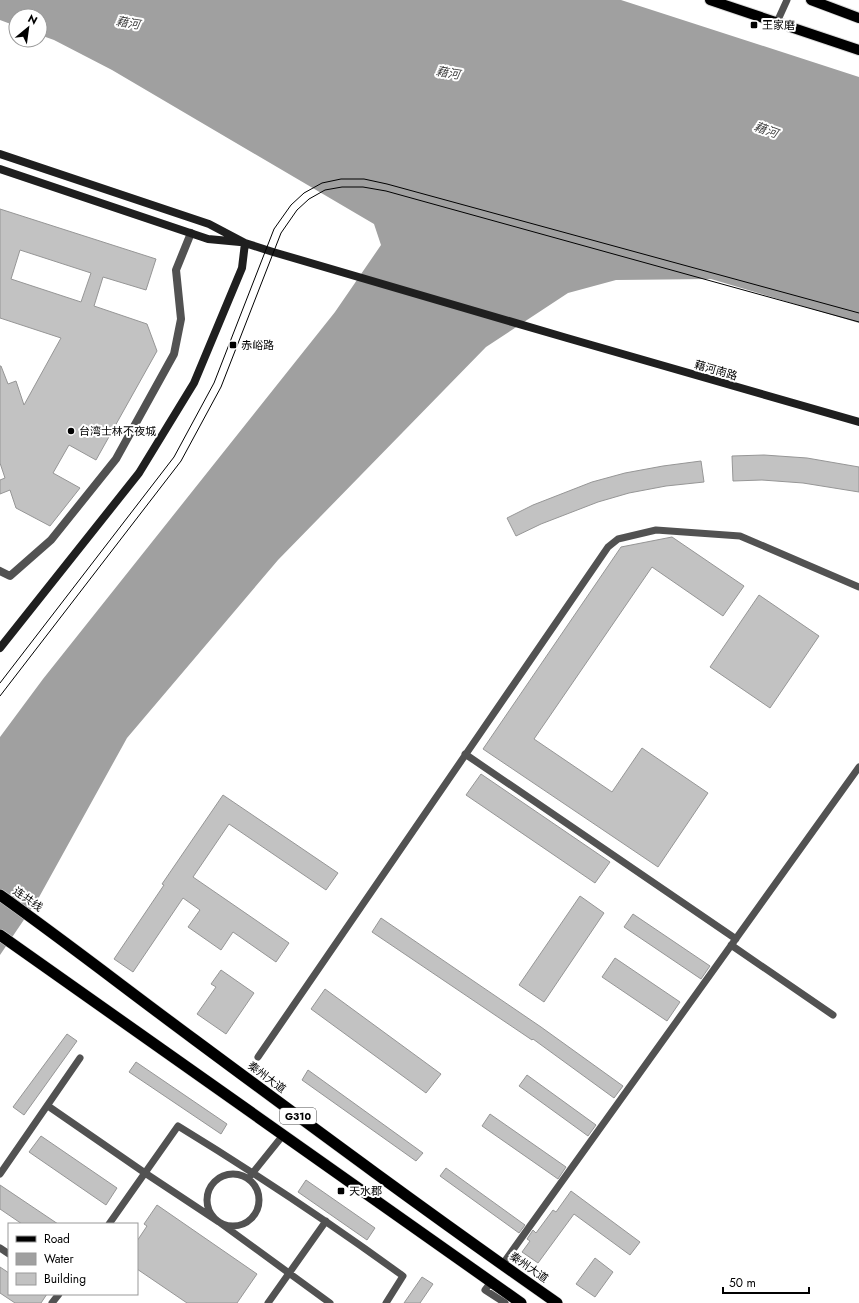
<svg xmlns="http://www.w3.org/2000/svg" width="859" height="1303" viewBox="0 0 859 1303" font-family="Jost,'Noto Sans SC',sans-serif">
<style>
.water{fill:#a0a0a0}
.building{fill:#c2c2c2;stroke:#969696;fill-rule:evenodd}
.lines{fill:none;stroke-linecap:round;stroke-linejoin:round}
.primary-casing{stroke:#dbdbdb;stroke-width:12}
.trunk-casing{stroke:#dbdbdb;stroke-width:12}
.service{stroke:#525252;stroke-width:7}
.pedestrian{stroke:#525252;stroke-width:8}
.secondary{stroke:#1f1f1f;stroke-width:8}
.primary{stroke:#000;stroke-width:10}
.trunk{stroke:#000;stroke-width:11}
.tram{stroke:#000;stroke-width:1}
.poi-dot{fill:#000;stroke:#fff;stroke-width:1.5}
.labels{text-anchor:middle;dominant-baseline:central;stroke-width:4;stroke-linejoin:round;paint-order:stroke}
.shield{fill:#fff;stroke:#4c4c4c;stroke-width:1}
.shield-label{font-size:10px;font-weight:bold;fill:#000}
.poi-label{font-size:11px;fill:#000;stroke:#fff;text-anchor:start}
.street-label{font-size:11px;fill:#000;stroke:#fff}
.water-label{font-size:12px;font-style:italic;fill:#414141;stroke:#fff}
</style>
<rect width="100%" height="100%" fill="#fff"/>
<path class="water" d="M 0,0 L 621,0 L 859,77 L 859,323 L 711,279 L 616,280 L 568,293 L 486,347 L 278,560 L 127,738 L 38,899 L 0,955 L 0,737 L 43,679 L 335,312 L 381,245 L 374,224 L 112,70 L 54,40 L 40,35 L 40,16 L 16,16 L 16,26 L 0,20 Z"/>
<path class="building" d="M 0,209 L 156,259 L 146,290 L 103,277 L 94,306 L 147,324 L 157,351 L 96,460 L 69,445 L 53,473 L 80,488 L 50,526 L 16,508 L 10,490 L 0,494 L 0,480 L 5,478 L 0,463 L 0,366 L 1,366 L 8,384 L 16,381 L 24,405 L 61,338 L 0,318 ZM 20,250 L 91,273 L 81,302 L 11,279 Z
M 764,455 L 807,458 L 859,467 L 859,492 L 803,483 L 762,480 L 733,481 L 732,456 Z
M 701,461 L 704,482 L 666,486 L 629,493 L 598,502 L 541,524 L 516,536 L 507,518 L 533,505 L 592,482 L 625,473 L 663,466 Z
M 672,537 L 744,586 L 723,616 L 652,567 L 534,739 L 612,792 L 642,748 L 708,793 L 658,867 L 483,749 L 621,547 Z
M 759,595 L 819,636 L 770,708 L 710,667 Z
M 481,774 L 610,862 L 595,883 L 466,795 Z
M 223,795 L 338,873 L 326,890 L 229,824 L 193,877 L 289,943 L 276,962 L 233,932 L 221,950 L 188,927 L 200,910 L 183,898 L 133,972 L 114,959 L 164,885 L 162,884 Z
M 580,896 L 604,913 L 544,1002 L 519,985 Z
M 633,914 L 710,966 L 701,979 L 624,927 Z
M 381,918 L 541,1027 L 623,1086 L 614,1098 L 533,1039 L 532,1040 L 372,932 Z
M 615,958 L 680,1002 L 667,1021 L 602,977 Z
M 221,970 L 254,993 L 226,1034 L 197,1014 L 216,987 L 211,984 Z
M 325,989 L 441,1074 L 426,1093 L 311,1009 Z
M 67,1034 L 77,1041 L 24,1115 L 13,1107 Z
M 136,1062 L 227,1124 L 221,1134 L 129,1072 Z
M 308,1070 L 423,1153 L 416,1161 L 302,1080 Z
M 527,1075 L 596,1125 L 588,1136 L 519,1086 Z
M 490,1114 L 566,1167 L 558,1179 L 482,1126 Z
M 41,1136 L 117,1188 L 106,1205 L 29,1152 Z
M 446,1168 L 525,1225 L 519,1233 L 440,1176 Z
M 306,1180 L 375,1228 L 367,1240 L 298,1192 Z
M 0,1185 L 58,1224 L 22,1224 L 0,1209 Z
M 571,1191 L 640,1242 L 630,1255 L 574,1214 L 538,1263 L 522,1252 L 530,1241 L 527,1239 L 533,1230 L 536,1233 L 553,1210 L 556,1212 Z
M 157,1205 L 257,1274 L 237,1303 L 187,1303 L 137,1269 L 137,1241 L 147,1226 L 144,1224 Z
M 595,1258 L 613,1272 L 595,1297 L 576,1284 Z
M 0,1267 L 9,1273 L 9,1294 L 47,1294 L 41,1303 L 15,1303 L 0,1293 Z
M 422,1277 L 433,1284 L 420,1303 L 404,1303 Z"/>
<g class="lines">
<defs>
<path id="primary" d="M 710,0 L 859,50
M 811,0 L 859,18"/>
<path id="trunk" d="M 0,895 C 66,942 130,992 195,1040 C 315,1129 435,1218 557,1303
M 0,935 L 521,1303"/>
</defs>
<use href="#primary" class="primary-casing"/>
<use href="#trunk" class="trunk-casing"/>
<path class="service" d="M 777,22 L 787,0
M 465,754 L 736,939
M 731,945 L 833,1015
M 258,1057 L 608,547 L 618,539 L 656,530 L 740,536 L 859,587
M 48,1106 L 145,1173 L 219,1222 L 330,1303
M207 1200a26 26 0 1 1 52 0a26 26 0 1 1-52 0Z
M 0,1174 L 80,1058
M 251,1175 L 284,1134
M 109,1224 L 178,1126 C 255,1173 330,1223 403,1276 L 386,1303
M 0,1248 L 9,1254
M 502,1265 L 859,767
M 492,1281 L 485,1290 L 505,1303
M 52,1303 L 59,1294
M 268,1303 L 326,1221"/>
<path class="pedestrian" d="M 0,571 L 10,576 L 51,540 L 116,459 L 174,354 L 181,319 L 176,270 L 191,233"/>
<path class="secondary" d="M 0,154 L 209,224 L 245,243 L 273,252 L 567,338 L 859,422
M 0,169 L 208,239 L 240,242
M 0,648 L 139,473 L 194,383 L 242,268 L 245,243"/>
<use href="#primary" class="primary"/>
<use href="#trunk" class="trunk"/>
<path class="tram" d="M 0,683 L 174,457 L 214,383 L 274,229 L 291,205 L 304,193 L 322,183 L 341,179 L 364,179 L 387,184 L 859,313
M 0,696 L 181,461 L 221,387 L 281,233 L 297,210 L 309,199 L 325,190 L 342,187 L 363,187 L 386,191 L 859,322"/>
</g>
<g class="poi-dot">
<rect x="750" y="21" width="8" height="8" rx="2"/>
<rect x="229" y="341" width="8" height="8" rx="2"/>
<circle cx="71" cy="431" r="4"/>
<rect x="337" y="1187" width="8" height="8" rx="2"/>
</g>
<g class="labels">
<rect class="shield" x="280" y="1108" width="36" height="16" rx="3"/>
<g class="shield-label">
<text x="298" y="1116">G310</text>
</g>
<g class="poi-label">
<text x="762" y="25">王家磨</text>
<text x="241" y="345">赤峪路</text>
<text x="79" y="431">台湾士林不夜城</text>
<text x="349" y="1191">天水郡</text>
</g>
<g class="street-label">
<text transform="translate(716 370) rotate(16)">藉河南路</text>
<text transform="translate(28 899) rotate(35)">连共线</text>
<text transform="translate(267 1077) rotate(37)">秦州大道</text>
<text transform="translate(529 1267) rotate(35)">秦州大道</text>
</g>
<g class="water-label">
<text transform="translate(128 23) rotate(9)">藉河</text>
<text transform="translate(448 73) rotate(9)">藉河</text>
<text transform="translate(766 130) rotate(20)">藉河</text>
</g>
</g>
<rect x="8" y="1223" width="130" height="72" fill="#ffffff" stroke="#999999"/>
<rect x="16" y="1236" width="20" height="6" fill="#000000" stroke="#999999"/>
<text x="44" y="1243" font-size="12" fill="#000000">Road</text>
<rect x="16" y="1253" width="20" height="12" fill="#a0a0a0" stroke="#999999"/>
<text x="44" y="1263" font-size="12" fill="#000000">Water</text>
<rect x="16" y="1273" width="20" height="12" fill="#c2c2c2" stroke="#999999"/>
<text x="44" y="1283" font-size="12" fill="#000000">Building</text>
<g transform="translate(28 28) rotate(29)"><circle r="19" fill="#ffffff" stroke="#999999"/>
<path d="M0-3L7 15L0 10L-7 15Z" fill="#000000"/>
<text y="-6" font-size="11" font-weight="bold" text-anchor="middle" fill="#000000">N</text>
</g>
<path d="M723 1287v6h86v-6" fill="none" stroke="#000000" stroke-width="2"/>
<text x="729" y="1287" font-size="12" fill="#000000" stroke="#ffffff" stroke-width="3" paint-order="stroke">50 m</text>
</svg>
